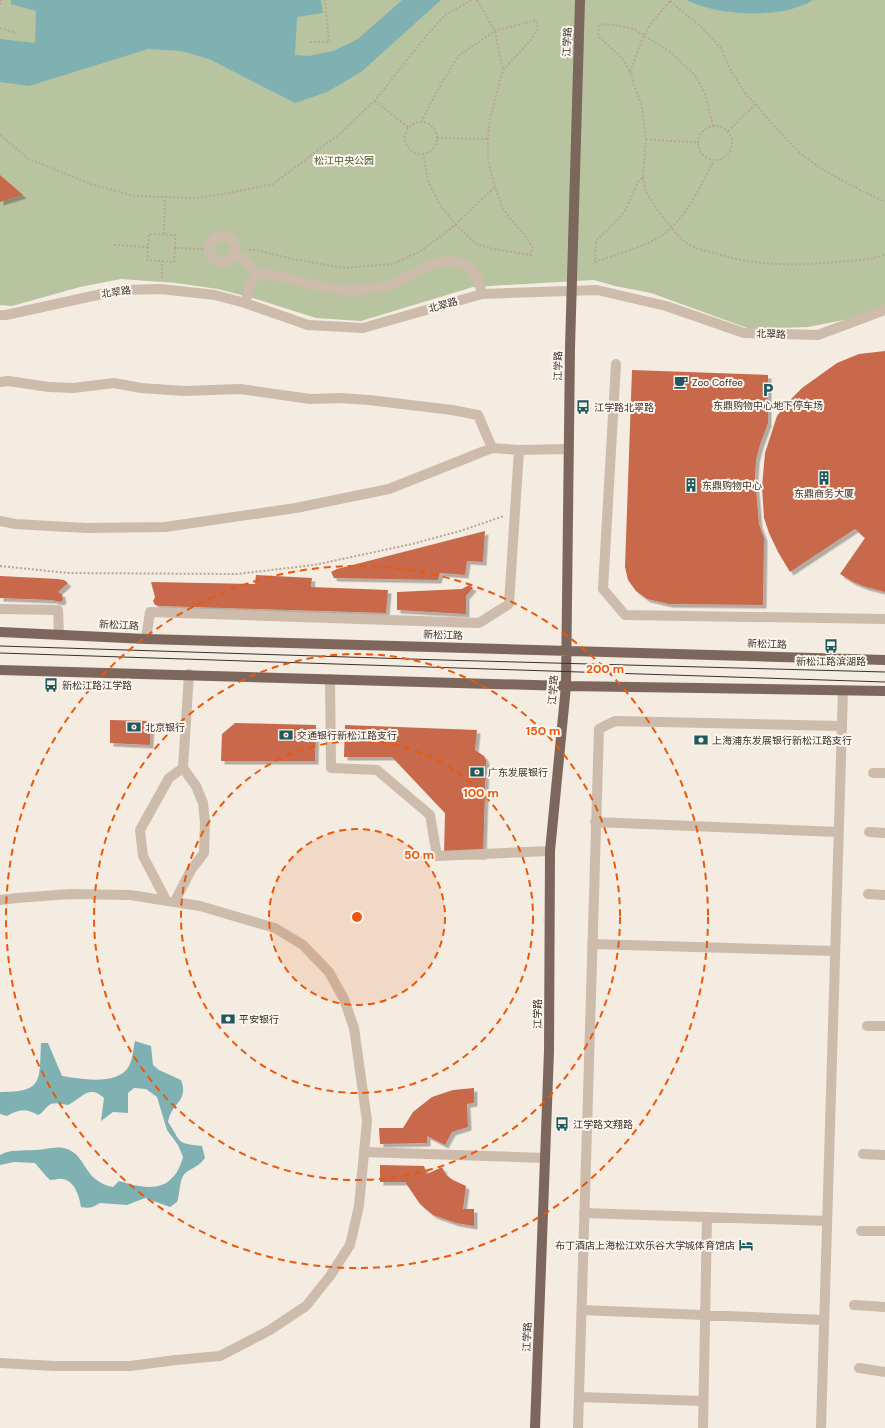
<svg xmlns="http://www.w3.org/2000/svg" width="885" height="1428" viewBox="0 0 885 1428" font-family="'DM Sans','Noto Sans SC',sans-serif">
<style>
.green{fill:#b8c4a0}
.water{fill:#7fb0b2}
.building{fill:#c8694b;filter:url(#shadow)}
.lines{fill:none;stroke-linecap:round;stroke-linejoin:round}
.path{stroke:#b9a596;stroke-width:2;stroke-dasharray:2 2;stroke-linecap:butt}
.minor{stroke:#cdbbac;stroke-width:10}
.major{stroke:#7d675c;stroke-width:10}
.tram{stroke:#3b302b;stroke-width:1}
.ring{fill:none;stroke:#e8590c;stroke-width:2;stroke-dasharray:7 5}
.labels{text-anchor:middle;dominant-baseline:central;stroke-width:4;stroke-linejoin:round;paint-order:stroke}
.street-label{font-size:10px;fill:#3b302b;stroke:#fbf5ee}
.park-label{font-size:10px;fill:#4a5a2e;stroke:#fbf5ee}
.poi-label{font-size:10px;fill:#3b302b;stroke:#fbf5ee;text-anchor:start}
.centre{fill:#e8590c;stroke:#fbf5ee;stroke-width:2}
.ring-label{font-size:12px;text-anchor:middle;font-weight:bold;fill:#e8590c;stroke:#fbf5ee;stroke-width:4;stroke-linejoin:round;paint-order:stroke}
</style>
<defs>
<filter id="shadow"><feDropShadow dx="3.5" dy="3.5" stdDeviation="0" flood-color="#0004"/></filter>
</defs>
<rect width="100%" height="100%" fill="#f4ebe1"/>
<path class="green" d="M 0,0 L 885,0 L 885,305 L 854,318 L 808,327 L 750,329 L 651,293 L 615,286 L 594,280 L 473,287 L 361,321 L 316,318 L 256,299 L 218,289 L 176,283 L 121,279 L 80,287 L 12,306 L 0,305 Z"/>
<path class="water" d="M 11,0 L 321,0 L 323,13 L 297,17 L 295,55 L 308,56 L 333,51 L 358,39 L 402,0 L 441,0 L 361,72 L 327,92 L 295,103 L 209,59 L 181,51 L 148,49 L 29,86 L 0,82 L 0,39 L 35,43 L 36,11 L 11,4 Z
M 686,0 L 813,0 C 781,20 719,16 686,0 Z
M 135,1041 L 151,1046 L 153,1065 L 159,1070 L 181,1080 C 189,1102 172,1101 168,1122 C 182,1142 174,1143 202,1146 L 205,1158 C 198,1168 186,1170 183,1176 C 179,1184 180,1194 177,1202 L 170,1207 L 145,1198 L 127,1205 L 100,1203 C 93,1207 90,1209 81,1207 C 80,1198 75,1181 63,1179 C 59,1178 54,1180 50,1180 L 46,1176 L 35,1163 L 14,1162 L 0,1165 L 0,1155 C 11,1149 22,1151 34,1150 C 45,1150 56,1145 67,1149 C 87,1156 83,1181 113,1187 L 119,1181 C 135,1186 160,1193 173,1177 C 178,1172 181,1164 183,1157 L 178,1145 L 167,1130 L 157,1097 L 146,1089 L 134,1088 L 128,1093 L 128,1113 L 113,1112 L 101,1121 L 104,1098 C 89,1084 82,1098 68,1105 C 62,1104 53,1101 48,1106 C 43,1110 44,1112 38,1115 C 26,1108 19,1109 7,1116 L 0,1114 L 0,1092 C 44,1092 39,1081 41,1043 L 48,1043 L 62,1076 C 81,1079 118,1086 129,1066 C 133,1059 133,1049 135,1041 Z"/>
<path class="building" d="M 0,175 L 23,195 L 0,202 Z
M 885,351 L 885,592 L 866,587 L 853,582 L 840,574 L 865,538 L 855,529 L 790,572 L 778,552 L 769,533 L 764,518 L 762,487 L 765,453 L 777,416 L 787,403 L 802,388 L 837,363 L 859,354 Z
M 632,370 L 768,375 L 768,423 L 760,445 L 756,460 L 755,477 L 759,524 L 764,538 L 763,605 L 669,604 L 647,599 L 636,591 L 628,580 L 625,567 Z
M 485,531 L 483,562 L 467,561 L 465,575 L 440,573 L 438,580 L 334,578 L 331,572 L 337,569 Z
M 256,575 L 312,578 L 311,587 L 388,590 L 386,613 L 160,606 L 155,605 L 153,601 L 155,597 L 151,582 L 255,584 Z
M 0,576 L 58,579 L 64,580 L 68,583 L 58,592 L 62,594 L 63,600 L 60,602 L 52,600 L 0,598 Z
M 469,585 L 473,588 L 466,596 L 466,614 L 397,610 L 397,592 L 462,589 Z
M 110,720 L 151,721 L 150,745 L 110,743 Z
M 235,723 L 316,725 L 315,761 L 221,761 L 222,734 Z
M 345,725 L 477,730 L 475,750 L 484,756 L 486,760 L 483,856 L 444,855 L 445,813 L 392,757 L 344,757 Z
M 474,1088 L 474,1103 L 467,1104 L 468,1127 L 452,1132 L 445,1145 L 427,1136 L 427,1143 L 380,1144 L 379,1128 L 403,1128 L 413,1112 L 432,1097 L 453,1090 Z
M 380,1165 L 424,1166 L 427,1174 L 442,1167 L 446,1175 L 453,1180 L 466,1186 L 463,1209 L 474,1209 L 474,1226 L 456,1223 L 433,1215 L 420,1204 L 405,1182 L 380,1182 Z"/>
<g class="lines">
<path class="path" d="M 477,0 L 495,31 L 503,70
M 670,1 L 700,26 L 720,47 L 731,71 L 747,96 L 756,104 L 772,124 L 803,156 L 827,172 L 862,191 L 885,202
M 0,5 L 1,0
M 0,28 L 16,33
M 310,42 L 329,42 L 325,0
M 630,72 L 644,35 L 652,22 L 671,0
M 375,101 L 409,128
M 421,122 L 437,91 L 458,56 L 495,31 L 536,20 L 538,28 L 531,40 L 503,70 L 490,118 L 488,139 L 488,160 L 495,187 L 502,206 L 511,220 L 525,235 L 532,247 L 531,255 L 493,249 L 476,244 L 455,224 L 440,205 L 428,181 L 423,153
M405 138a16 16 0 1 1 32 0a16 16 0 1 1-32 0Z
M698 143a17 17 0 1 1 34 0a17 17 0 1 1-34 0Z
M 713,126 L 705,94 L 701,86 L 694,74 L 670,52 L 634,29 L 615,25 L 599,24 L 598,36 L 623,59 L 630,72 L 642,108 L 646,139 L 643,177 L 638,182 L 628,205 L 621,216 L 596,241 L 595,262 C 615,255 647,246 664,234 C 687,217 701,185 714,160
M 728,131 L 756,104
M 0,135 L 29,159 L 91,184 L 134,196 L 194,198 L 229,193 L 273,184 L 342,132 L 377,98 L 427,35 L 445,15 L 472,0
M 437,138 L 488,139
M 646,139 L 669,141 L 698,142
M 643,177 C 644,181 644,185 645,189 C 649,200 678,239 688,244 C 695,248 705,251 714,253 C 758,267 801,266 846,261 C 860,260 873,260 885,254
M 164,234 L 165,197
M 114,245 L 148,247 L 149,234 L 175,235 L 175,248 L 209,249
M 148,247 L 147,260 L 174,262 L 175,248
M 249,250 L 257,250 L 292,259 L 344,268 L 392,264 L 419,252 L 448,231 L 495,187
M 162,278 L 162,261
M 0,566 L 68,573 L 237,574 L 314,565 L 412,544 L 460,531 L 504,516"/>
<path class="minor" d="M209 249a13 13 0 1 1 26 0a13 13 0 1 1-26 0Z
M 234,255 L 241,258 L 258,274
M 245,303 L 250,284 L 258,274 L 285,277 L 308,284 L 350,291 L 392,285 L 427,266 L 438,262 L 455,261 L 470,267 L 478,279 L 482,294
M 0,315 L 6,315 L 120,290 L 161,289 L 215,295 L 245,303 L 308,325 L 363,328 L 482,294 L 597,290 L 666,306 L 744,333 L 818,335 L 885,310
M 616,364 L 603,589 L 625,615 L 885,619
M 0,382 L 8,381 L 49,387 L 73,388 L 114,383 L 141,388 L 184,391 L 240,389 L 310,399 L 340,398 L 369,400 L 452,410 L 478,415 L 492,448
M 0,521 L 15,524 L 86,528 L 165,527 L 296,508 L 389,489 L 492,448 L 519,450 L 568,449
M 0,609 L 58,610 L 59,635
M 146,639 L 150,612 L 479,623 L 509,604 L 519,450
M 330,679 L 331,768 L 377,770 L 430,815 L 437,856 L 550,851
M 873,773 L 885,773
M 595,822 L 838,832
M 869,832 L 885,833
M 868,894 L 885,895
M 0,900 L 17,898 L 70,894 L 130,895 L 200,906 L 275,928 L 303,945 L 329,972 L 344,999 L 354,1028 L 367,1121 L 359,1206 L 350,1245 L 330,1276 L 306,1306 L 270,1330 L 220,1356 L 176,1360 L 130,1366 L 55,1366 L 0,1363
M 166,900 L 143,856 L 140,830 L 169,778 L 183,768 L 189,674
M 175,901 L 191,870 L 204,853 L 205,822 L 203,803 L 196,786 L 183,768
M 592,944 L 835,951
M 867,1026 L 885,1026
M 364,1152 L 545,1158
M 863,1154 L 885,1155
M 584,1213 L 827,1221
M 861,1231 L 885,1231
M 854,1305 L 885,1307
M 582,1310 L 824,1320
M 859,1368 L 885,1372
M 579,1397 L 703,1401
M 578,1428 L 599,729 L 615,721 L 841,726
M 703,1428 L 707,1217
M 821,1428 L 843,690"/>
<path class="major" d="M 0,632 L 146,639 L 885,660
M 0,670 L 566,686 L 885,691
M 535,1428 L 549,1051 L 550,851 L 566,686 L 570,348 L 580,0"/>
<path class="tram" d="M 0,646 L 442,660 L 885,672
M 0,653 L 885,682"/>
</g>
<circle cx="357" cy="917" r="88" fill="#e8590c" fill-opacity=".12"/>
<g class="ring">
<circle cx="357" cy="917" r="88"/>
<circle cx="357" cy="917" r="176"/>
<circle cx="357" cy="917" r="263"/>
<circle cx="357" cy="917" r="351"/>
</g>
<defs>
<symbol id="cafe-bare" viewBox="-9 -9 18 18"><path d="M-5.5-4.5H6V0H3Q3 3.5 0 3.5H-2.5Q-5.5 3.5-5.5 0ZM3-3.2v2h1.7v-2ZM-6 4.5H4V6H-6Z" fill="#1f5a5e" stroke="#fbf5ee" stroke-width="2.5" paint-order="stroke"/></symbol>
<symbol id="parking-bare" viewBox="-9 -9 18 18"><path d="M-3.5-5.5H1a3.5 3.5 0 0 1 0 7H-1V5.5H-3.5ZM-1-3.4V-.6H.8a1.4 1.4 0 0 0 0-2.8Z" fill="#1f5a5e" stroke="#fbf5ee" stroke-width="2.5" paint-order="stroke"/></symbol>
<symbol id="bus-bare" viewBox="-9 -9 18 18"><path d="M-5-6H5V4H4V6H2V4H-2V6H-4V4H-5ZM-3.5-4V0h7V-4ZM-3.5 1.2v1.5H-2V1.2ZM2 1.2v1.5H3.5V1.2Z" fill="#1f5a5e" stroke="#fbf5ee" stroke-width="2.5" paint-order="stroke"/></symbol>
<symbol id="building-bare" viewBox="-9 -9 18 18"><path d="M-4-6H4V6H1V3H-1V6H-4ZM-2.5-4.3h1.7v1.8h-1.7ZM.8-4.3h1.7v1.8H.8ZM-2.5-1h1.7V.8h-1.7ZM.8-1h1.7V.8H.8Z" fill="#1f5a5e" stroke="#fbf5ee" stroke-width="2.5" paint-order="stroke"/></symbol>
<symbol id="bank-bare" viewBox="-9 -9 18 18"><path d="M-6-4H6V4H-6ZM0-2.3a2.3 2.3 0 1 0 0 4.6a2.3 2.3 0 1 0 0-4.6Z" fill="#1f5a5e" stroke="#fbf5ee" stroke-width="2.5" paint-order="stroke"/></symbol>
<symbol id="hotel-bare" viewBox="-9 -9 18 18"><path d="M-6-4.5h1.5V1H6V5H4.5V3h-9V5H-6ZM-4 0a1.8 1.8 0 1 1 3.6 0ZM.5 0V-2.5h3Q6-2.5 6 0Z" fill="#1f5a5e" stroke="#fbf5ee" stroke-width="2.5" paint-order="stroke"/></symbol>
</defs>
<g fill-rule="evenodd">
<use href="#cafe-bare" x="671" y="372" width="20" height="20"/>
<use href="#parking-bare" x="758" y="380" width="20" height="20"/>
<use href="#bus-bare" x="573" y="397" width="20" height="20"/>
<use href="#building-bare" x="814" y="468" width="20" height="20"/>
<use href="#building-bare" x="681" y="475" width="20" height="20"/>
<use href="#bus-bare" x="821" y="636" width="20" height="20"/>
<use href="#bus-bare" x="41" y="675" width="20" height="20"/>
<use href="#bank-bare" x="124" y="717" width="20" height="20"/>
<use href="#bank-bare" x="276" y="725" width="20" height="20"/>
<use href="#bank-bare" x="691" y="730" width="20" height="20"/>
<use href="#bank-bare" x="467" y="762" width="20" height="20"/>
<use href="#bank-bare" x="218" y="1009" width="20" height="20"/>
<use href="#bus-bare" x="552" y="1114" width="20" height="20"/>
<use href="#hotel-bare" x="736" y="1235" width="20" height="20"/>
</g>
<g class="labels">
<g class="street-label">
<text transform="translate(567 42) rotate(-88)">江学路</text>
<text transform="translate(116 292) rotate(-8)">北翠路</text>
<text transform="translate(443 305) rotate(-16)">北翠路</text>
<text transform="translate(771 334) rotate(2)">北翠路</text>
<text transform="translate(558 366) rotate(-89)">江学路</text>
<text transform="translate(119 625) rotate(3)">新松江路</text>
<text transform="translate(443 635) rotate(2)">新松江路</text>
<text transform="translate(767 644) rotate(2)">新松江路</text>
<text transform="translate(553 690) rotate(-86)">江学路</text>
<text transform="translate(537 1014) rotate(-90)">江学路</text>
<text transform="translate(527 1337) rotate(-88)">江学路</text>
</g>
<g class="park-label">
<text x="344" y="160">松江中央公园</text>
</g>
<g class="poi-label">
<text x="692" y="382">Zoo Coffee</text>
<text x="768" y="405" text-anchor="middle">东鼎购物中心地下停车场</text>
<text x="594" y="407">江学路北翠路</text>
<text x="702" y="485">东鼎购物中心</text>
<text x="824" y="493" text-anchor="middle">东鼎商务大厦</text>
<text x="831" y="661" text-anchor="middle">新松江路滨湖路</text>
<text x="62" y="685">新松江路江学路</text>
<text x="145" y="727">北京银行</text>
<text x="297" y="735">交通银行新松江路支行</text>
<text x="712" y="740">上海浦东发展银行新松江路支行</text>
<text x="488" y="772">广东发展银行</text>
<text x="239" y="1019">平安银行</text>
<text x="573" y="1124">江学路文翔路</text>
<text x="735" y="1245" text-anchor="end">布丁酒店上海松江欢乐谷大学城体育馆店</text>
</g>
</g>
<circle cx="357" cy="917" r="6" class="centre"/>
<g class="ring-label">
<text x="605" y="673">200 m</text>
<text x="543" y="735">150 m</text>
<text x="481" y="797">100 m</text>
<text x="419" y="859">50 m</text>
</g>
</svg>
